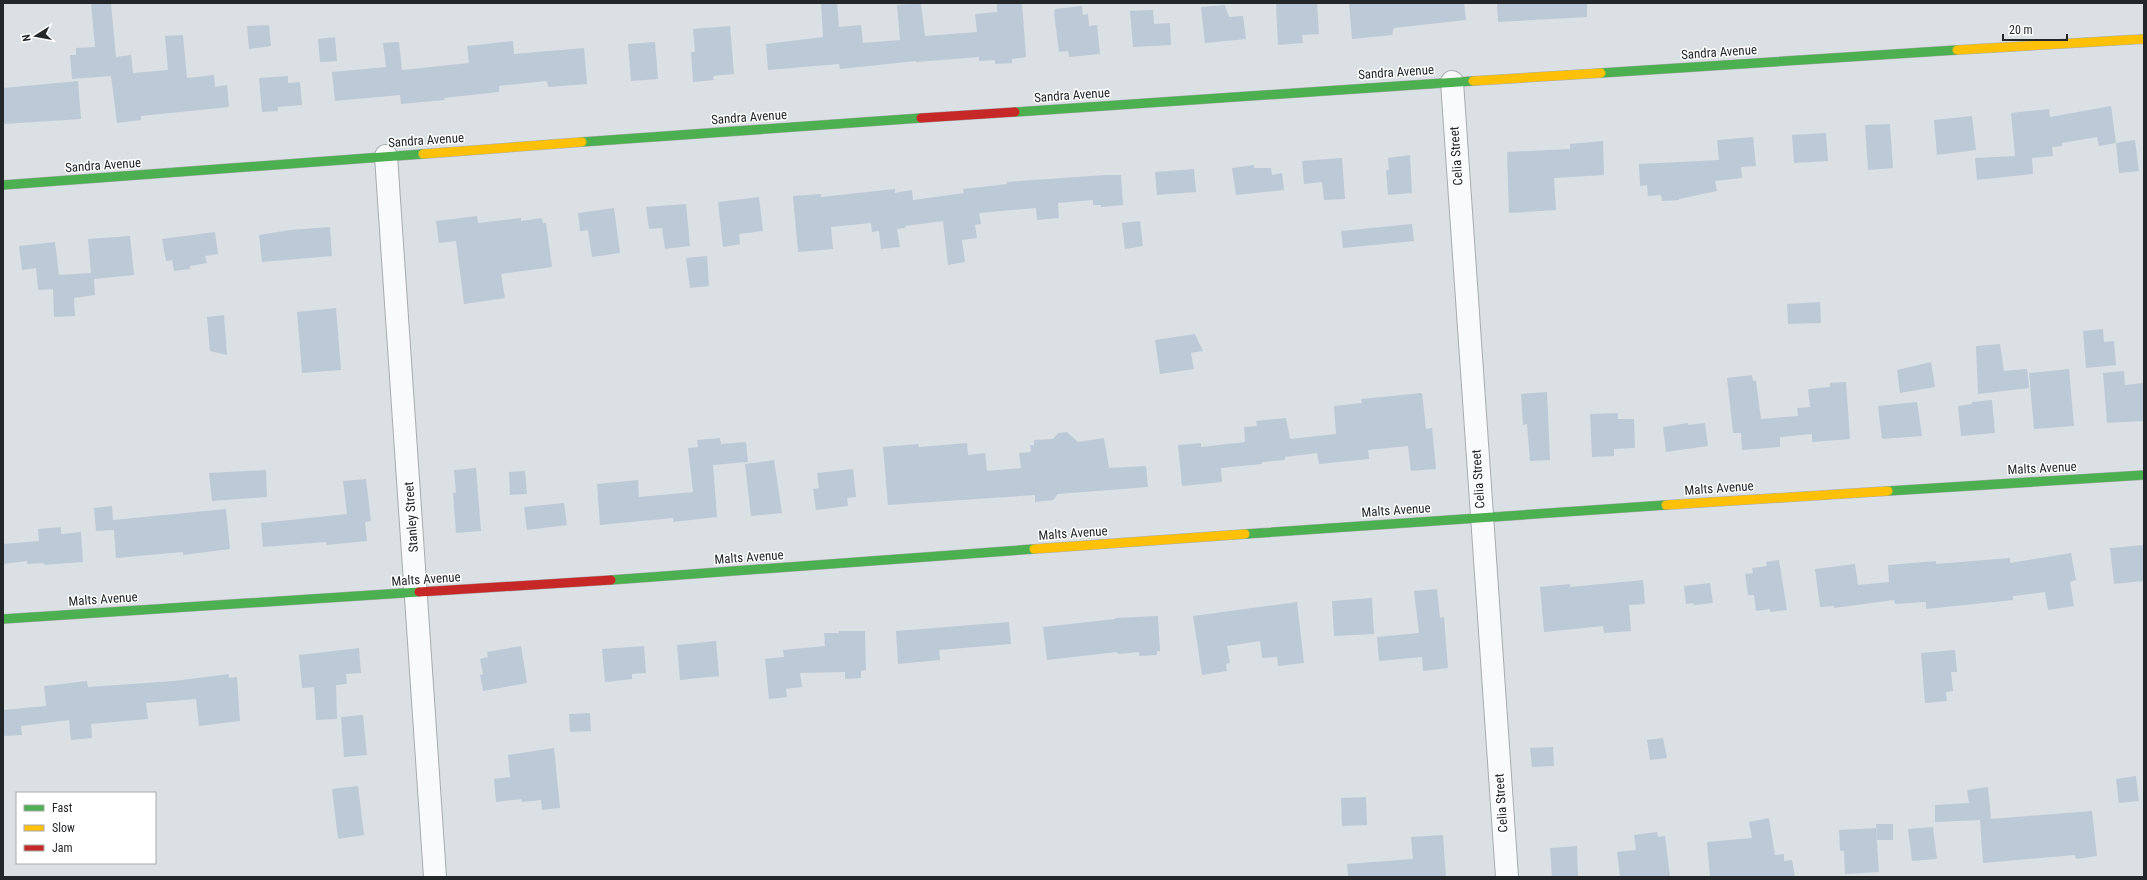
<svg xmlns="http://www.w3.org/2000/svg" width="2147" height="880" viewBox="0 0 2147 880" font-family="'Roboto Condensed',sans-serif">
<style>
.building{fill:#bccad7}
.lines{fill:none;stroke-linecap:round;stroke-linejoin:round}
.street-casing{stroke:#a7acae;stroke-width:24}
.fast-casing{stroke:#a7acae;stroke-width:10}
.slow-casing{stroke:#a7acae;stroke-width:10}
.jam-casing{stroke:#a7acae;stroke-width:10}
.street{stroke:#f9fafb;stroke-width:22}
.fast{stroke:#4caf50;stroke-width:9}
.slow{stroke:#ffc107;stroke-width:9}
.jam{stroke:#c62828;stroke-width:9}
.labels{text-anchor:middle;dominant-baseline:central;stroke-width:3;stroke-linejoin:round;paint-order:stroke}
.street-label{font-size:13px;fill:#232729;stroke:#fff}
</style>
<rect width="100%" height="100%" fill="#dae0e3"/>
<path class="building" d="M 91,3 L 111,3 L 116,57 L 131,55 L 133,73 L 168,70 L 165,36 L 183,35 L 187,78 L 214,75 L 215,87 L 227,85 L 229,107 L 141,116 L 141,120 L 117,123 L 111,76 L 72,79 L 70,55 L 76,55 L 76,48 L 95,47 Z
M 821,3 L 837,3 L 839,27 L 861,25 L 863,43 L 900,40 L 897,5 L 921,3 L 925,36 L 977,32 L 975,14 L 997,12 L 997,3 L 1022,3 L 1026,57 L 1012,59 L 1012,63 L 995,64 L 995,60 L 979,61 L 979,57 L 916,62 L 916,61 L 840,69 L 839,64 L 768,70 L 766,44 L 823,37 Z
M 1276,3 L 1317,3 L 1319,34 L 1302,35 L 1303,43 L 1278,45 Z
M 1349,3 L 1464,3 L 1466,20 L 1394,28 L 1392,35 L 1352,39 Z
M 1497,3 L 1587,3 L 1587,17 L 1498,22 Z
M 1225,5 L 1229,17 L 1243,16 L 1246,39 L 1205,43 L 1201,7 Z
M 1082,6 L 1083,15 L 1088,14 L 1089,26 L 1097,25 L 1100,54 L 1069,57 L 1068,51 L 1059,52 L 1054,13 L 1055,9 Z
M 1153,10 L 1154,24 L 1170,23 L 1171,45 L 1133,47 L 1130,11 Z
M 269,25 L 271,46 L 249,49 L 247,26 Z
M 730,26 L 734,74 L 713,76 L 714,80 L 693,82 L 691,52 L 695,52 L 693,29 Z
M 335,37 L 337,61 L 320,62 L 318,39 Z
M 513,41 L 514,54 L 584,48 L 587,84 L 548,87 L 547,81 L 499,86 L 499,92 L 444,98 L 445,100 L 401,104 L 400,95 L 335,101 L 332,72 L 386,67 L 383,43 L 399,42 L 402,70 L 469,63 L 467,46 Z
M 655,42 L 658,79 L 631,81 L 628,44 Z
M 288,76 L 288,83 L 300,82 L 302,105 L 278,107 L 278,111 L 262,112 L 259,78 Z
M 78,81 L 81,119 L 3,124 L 3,88 Z
M 2111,106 L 2116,143 L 2135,140 L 2139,171 L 2119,173 L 2116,143 L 2099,146 L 2097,137 L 2062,143 L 2062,146 L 2052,147 L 2053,156 L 2032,158 L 2033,174 L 1977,180 L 1975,158 L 2015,156 L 2011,113 L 2049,109 L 2050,117 Z
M 1972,116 L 1976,150 L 1937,155 L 1934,120 Z
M 1890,124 L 1893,168 L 1868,170 L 1865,125 Z
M 1826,133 L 1828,161 L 1794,163 L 1792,135 Z
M 1753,137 L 1756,166 L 1741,167 L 1742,178 L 1715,181 L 1717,191 L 1679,199 L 1679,200 L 1662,201 L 1661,195 L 1648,196 L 1647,185 L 1640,186 L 1639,164 L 1719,160 L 1717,140 Z
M 1603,141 L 1604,175 L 1554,178 L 1556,210 L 1509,213 L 1507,152 L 1570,149 L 1570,144 Z
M 1410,155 L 1412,193 L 1388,195 L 1386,170 L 1389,170 L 1388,158 Z
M 1342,158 L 1345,199 L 1324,200 L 1322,182 L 1304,184 L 1302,161 Z
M 1254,165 L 1254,168 L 1271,168 L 1272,175 L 1282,173 L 1284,190 L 1236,195 L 1232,168 Z
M 1194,169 L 1196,192 L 1157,195 L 1155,172 Z
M 1105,175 L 1121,175 L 1123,205 L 1101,207 L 1101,205 L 1093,205 L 1093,200 L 1058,203 L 1059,218 L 1037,220 L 1036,208 L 979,213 L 981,224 L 975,225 L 977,238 L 962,240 L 965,262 L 948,265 L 943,221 L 905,226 L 905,228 L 897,229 L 900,247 L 881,249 L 879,231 L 872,232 L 871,223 L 831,227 L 833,249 L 798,252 L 793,196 L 821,194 L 821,197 L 895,189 L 895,193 L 912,190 L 913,200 L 964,193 L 963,189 L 1007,184 L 1007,182 Z
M 759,197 L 763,231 L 739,234 L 740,244 L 723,247 L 718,202 Z
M 686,204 L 690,246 L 665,249 L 662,228 L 649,229 L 646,207 Z
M 614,208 L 620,253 L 592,257 L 588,230 L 580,231 L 578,213 Z
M 477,216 L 478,223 L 521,218 L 521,221 L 542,218 L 543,223 L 546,223 L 552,267 L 501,274 L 505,298 L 464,304 L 456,241 L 439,243 L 436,221 Z
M 1140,221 L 1143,246 L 1125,249 L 1122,223 Z
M 1412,224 L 1414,241 L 1343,248 L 1341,231 Z
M 330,227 L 332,256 L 262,262 L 259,235 L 290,230 Z
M 215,232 L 218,254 L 205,256 L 207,263 L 190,266 L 190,269 L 174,271 L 172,260 L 166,261 L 162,239 Z
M 130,236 L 134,275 L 94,279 L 95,295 L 74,298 L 75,316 L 54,317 L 53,289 L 38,290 L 36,268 L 22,270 L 19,246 L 55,242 L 59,275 L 91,273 L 88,239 Z
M 707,256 L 709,286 L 690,288 L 686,258 Z
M 1820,302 L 1821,323 L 1788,324 L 1787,304 Z
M 336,308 L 341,370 L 302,373 L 297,312 Z
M 224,315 L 227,355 L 210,351 L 207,317 Z
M 2103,329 L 2104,342 L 2114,341 L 2116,365 L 2086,368 L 2083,331 Z
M 1195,334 L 1203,351 L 1191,353 L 1194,369 L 1160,374 L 1155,340 Z
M 2000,344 L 2004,371 L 2027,369 L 2029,388 L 1978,394 L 1976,346 Z
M 1931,362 L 1935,387 L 1900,393 L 1897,370 Z
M 2069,369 L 2074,426 L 2034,429 L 2029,373 Z
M 2124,371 L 2125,385 L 2143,383 L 2144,421 L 2107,423 L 2103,373 Z
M 1752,375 L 1753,381 L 1756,381 L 1761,419 L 1798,416 L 1797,408 L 1810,407 L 1808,389 L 1830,387 L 1830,383 L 1846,382 L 1850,439 L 1812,442 L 1812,434 L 1780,437 L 1780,447 L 1742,450 L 1741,433 L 1733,433 L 1727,378 Z
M 1547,392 L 1550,460 L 1530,461 L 1527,424 L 1523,425 L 1521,394 Z
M 1422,393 L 1426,429 L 1432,428 L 1436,469 L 1411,471 L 1408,446 L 1368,450 L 1369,459 L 1319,464 L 1317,453 L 1285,457 L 1285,460 L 1262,462 L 1262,464 L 1221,468 L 1222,482 L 1182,486 L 1178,445 L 1201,443 L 1201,447 L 1245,442 L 1244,427 L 1257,426 L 1256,421 L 1286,418 L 1290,439 L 1336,434 L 1334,406 L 1362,403 L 1361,399 Z
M 1992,400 L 1995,433 L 1961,436 L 1958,406 L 1972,404 L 1972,402 Z
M 1917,402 L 1922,436 L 1882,439 L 1878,406 Z
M 1618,413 L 1618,419 L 1634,419 L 1635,448 L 1614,449 L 1614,456 L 1592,457 L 1590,414 Z
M 1688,423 L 1688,425 L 1705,423 L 1708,446 L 1666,452 L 1663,427 Z
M 1067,432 L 1078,442 L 1104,438 L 1109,468 L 1146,466 L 1148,487 L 1058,494 L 1053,500 L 1035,502 L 1035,495 L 888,505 L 883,447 L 918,444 L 919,447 L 967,443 L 968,455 L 985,453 L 987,471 L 1021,468 L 1019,453 L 1031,452 L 1030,445 L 1034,445 L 1034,440 L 1053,439 L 1058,433 Z
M 720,438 L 721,444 L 746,442 L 748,462 L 713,465 L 717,517 L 673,522 L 673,518 L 600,525 L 597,484 L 638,480 L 639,497 L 693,492 L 688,448 L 698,447 L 697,440 Z
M 774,460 L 782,513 L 751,516 L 745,464 Z
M 476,468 L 481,531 L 456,533 L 453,493 L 456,493 L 454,470 Z
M 853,469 L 856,497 L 847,498 L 848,506 L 816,510 L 813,489 L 819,488 L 817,473 Z
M 266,470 L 267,497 L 212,501 L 209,473 Z
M 525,471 L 527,494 L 510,495 L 509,472 Z
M 366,479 L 371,521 L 365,522 L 367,541 L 327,545 L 326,542 L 263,547 L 261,523 L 347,514 L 343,481 Z
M 564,503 L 567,525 L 527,530 L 524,507 Z
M 112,506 L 113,520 L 226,509 L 230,549 L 183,555 L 183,552 L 116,558 L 114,530 L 96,531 L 94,508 Z
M 61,527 L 61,534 L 81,532 L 83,562 L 44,565 L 44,563 L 27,564 L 27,561 L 3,564 L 3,544 L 39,541 L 38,529 Z
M 2144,545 L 2144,581 L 2114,584 L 2110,548 Z
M 2071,553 L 2076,580 L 2070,582 L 2074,606 L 2048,610 L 2045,592 L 2013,596 L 2013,600 L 1926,609 L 1926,602 L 1895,604 L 1894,600 L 1834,608 L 1834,606 L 1820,607 L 1815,569 L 1855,564 L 1858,585 L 1889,582 L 1888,565 L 1936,561 L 1936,564 L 2010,558 L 2010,563 Z
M 1779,560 L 1787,610 L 1770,612 L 1770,609 L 1756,611 L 1754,595 L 1748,595 L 1745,574 L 1753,573 L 1752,568 L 1767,566 L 1766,562 Z
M 1643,580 L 1645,604 L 1629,605 L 1631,631 L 1604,633 L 1603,626 L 1544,632 L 1540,587 L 1570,584 L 1570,587 Z
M 1710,583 L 1713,603 L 1694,605 L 1693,603 L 1686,604 L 1684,586 Z
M 1437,589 L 1440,618 L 1444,617 L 1448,668 L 1423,671 L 1422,657 L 1379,661 L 1377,637 L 1419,633 L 1414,591 Z
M 1372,598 L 1374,634 L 1334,636 L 1332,601 Z
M 1297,602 L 1304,663 L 1278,666 L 1277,657 L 1262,658 L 1260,641 L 1227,646 L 1230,663 L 1226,664 L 1227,671 L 1202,675 L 1193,616 Z
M 1158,616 L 1160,651 L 1157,651 L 1157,655 L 1139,656 L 1139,652 L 1118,654 L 1117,652 L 1047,660 L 1043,627 L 1115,619 L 1115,618 Z
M 1009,622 L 1011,644 L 939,650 L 940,660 L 898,664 L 896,631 Z
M 839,631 L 865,631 L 866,670 L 861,671 L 861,678 L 845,679 L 845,672 L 800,673 L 802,687 L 786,689 L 787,697 L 769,699 L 765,659 L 784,657 L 783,650 L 825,646 L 824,633 L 839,633 Z
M 716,641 L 719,676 L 680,680 L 677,645 Z
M 521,646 L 527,683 L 483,691 L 480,675 L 483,674 L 480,659 L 488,657 L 487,652 Z
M 644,646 L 646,673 L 632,674 L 632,679 L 605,682 L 602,649 Z
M 359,648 L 361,673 L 346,674 L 347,684 L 336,685 L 337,719 L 316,720 L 314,687 L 302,688 L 299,655 Z
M 1955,650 L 1957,672 L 1951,672 L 1953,691 L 1946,692 L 1947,701 L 1925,703 L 1921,653 Z
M 229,674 L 229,678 L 237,677 L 240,721 L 199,726 L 196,699 L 146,703 L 148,719 L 91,724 L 92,738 L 71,740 L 69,720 L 21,726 L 22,735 L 3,736 L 3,710 L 46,706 L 44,686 L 87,681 L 88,687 L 174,681 Z
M 590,713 L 591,731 L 570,732 L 569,714 Z
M 363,715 L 367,755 L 344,757 L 341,717 Z
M 1663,738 L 1667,758 L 1650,760 L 1647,740 Z
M 1553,747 L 1554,766 L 1532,767 L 1530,748 Z
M 554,748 L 560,808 L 542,810 L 541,800 L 522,802 L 521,799 L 496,802 L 494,779 L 510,777 L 508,755 Z
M 2136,776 L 2139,801 L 2119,803 L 2116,779 Z
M 358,786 L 364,835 L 338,839 L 332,789 Z
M 1988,787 L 1991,819 L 2092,811 L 2097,856 L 2076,859 L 2075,855 L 1983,863 L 1980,820 L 1935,822 L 1935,805 L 1969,803 L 1967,790 Z
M 1366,797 L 1367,825 L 1342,826 L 1341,798 Z
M 1769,818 L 1775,855 L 1784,854 L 1784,861 L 1792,860 L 1795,877 L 1710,877 L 1707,842 L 1752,838 L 1749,822 Z
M 1876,824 L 1893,824 L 1893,840 L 1877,840 Z
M 1933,827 L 1937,859 L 1912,861 L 1908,829 Z
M 1876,828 L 1879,872 L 1845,874 L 1844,851 L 1840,851 L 1839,830 Z
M 1657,832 L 1658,837 L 1665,836 L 1670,877 L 1620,877 L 1617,852 L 1636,850 L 1634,835 Z
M 1443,835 L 1446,877 L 1348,877 L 1347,864 L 1413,859 L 1411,837 Z
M 1577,846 L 1578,877 L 1552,877 L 1550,848 Z"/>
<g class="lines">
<defs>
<path id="street" d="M 1452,82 L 1507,877
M 386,156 L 435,877"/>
<path id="fast" d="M 1601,73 L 1957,50
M 1015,112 L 1473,81
M 582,142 L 921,118
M 3,185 L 423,154
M 1888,491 L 2144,475
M 1245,534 L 1666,505
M 611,580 L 1034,549
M 3,619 L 419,592"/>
<path id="slow" d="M 1957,50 L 2144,39
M 1473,81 L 1601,73
M 423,154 L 582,142
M 1666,505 L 1888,491
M 1034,549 L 1245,534"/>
<path id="jam" d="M 921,118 L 1015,112
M 419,592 L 611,580"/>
</defs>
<use href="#street" class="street-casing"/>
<use href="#fast" class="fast-casing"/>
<use href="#slow" class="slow-casing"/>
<use href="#jam" class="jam-casing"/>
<use href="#street" class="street"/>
<use href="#fast" class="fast"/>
<use href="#slow" class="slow"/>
<use href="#jam" class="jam"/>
</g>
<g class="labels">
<g class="street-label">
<text transform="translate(1719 52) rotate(-4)">Sandra Avenue</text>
<text transform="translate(1396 72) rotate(-4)">Sandra Avenue</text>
<text transform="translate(1072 95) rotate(-4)">Sandra Avenue</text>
<text transform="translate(749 117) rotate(-4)">Sandra Avenue</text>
<text transform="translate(426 140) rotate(-4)">Sandra Avenue</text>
<text transform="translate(1456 156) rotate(-94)">Celia Street</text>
<text transform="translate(103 165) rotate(-4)">Sandra Avenue</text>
<text transform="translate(2042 468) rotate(-3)">Malts Avenue</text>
<text transform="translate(1478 479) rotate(-94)">Celia Street</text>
<text transform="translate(1719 488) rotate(-4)">Malts Avenue</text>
<text transform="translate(1396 510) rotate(-4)">Malts Avenue</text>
<text transform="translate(411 517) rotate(-94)">Stanley Street</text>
<text transform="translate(1073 533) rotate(-4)">Malts Avenue</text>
<text transform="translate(749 557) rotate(-4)">Malts Avenue</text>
<text transform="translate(426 579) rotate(-4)">Malts Avenue</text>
<text transform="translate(103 599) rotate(-4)">Malts Avenue</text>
<text transform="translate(1501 803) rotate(-94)">Celia Street</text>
</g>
</g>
<rect width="2147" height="880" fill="none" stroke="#232729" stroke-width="8"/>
<rect x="16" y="792" width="140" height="72" fill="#ffffff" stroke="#a7a9a9"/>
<rect x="24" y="805" width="20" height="6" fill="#4caf50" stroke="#a7a9a9"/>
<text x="52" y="812" font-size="12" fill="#232729">Fast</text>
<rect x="24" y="825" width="20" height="6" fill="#ffc107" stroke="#a7a9a9"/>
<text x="52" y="832" font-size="12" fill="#232729">Slow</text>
<rect x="24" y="845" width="20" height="6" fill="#c62828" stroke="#a7a9a9"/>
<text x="52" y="852" font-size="12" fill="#232729">Jam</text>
<g transform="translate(36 36) rotate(259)" stroke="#ffffff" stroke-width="3" paint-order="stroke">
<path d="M0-3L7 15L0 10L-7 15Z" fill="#232729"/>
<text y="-6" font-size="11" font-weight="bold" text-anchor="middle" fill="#232729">N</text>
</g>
<path d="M2003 34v6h64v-6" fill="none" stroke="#232729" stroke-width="2"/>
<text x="2009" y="34" font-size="12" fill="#232729" stroke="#ffffff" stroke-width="3" paint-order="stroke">20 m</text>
</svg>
